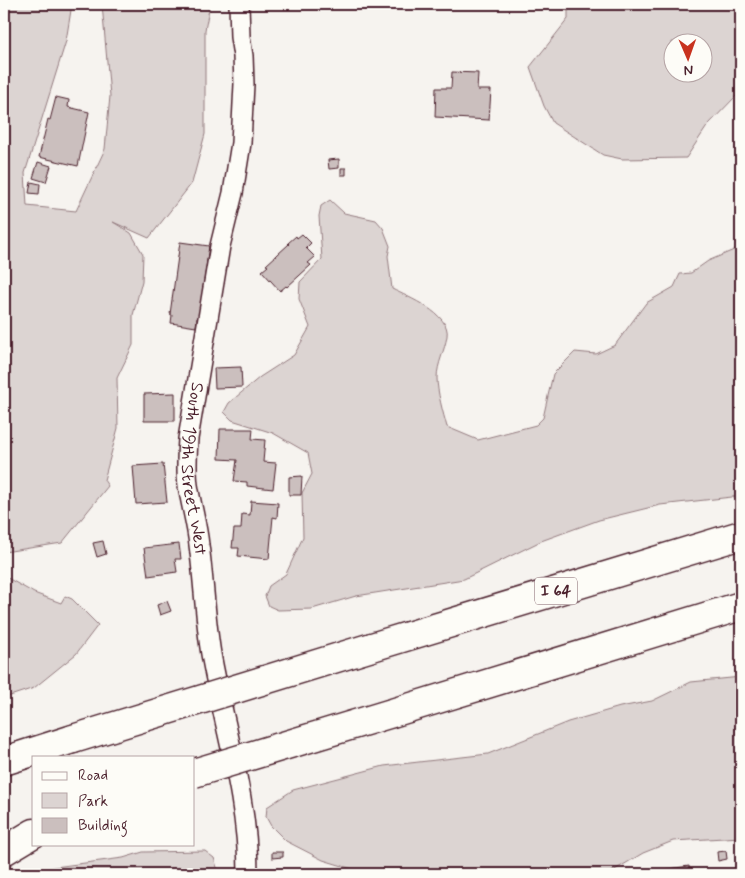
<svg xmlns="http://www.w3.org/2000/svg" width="745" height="878" viewBox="0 0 745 878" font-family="Mynerve,sans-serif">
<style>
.green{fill:#dcd4d2;stroke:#937a7e;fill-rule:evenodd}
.building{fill:#cbbfbe;stroke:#4a1f2b}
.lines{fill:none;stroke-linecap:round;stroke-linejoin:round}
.street-casing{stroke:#4a1f2b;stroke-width:22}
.highway-casing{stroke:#4a1f2b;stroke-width:31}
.street{stroke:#fdfcf7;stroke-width:19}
.highway{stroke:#fdfcf7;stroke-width:28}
.highway-bridge-casing{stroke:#4a1f2b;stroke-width:31;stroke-linecap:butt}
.highway-bridge{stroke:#fdfcf7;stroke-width:28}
.labels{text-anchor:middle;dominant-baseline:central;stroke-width:5;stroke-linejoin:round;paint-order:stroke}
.shield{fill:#fdfcf7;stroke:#806168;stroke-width:1}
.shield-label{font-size:16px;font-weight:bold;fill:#4a1f2b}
.street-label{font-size:18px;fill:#4a1f2b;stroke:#fdfcf7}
</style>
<rect width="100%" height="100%" fill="#f6f3ef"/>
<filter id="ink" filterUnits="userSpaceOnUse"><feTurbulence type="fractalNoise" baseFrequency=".02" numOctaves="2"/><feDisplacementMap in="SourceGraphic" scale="10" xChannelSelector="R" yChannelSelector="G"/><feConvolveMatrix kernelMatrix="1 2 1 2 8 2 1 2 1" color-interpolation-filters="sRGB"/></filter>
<g filter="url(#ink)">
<path class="green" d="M 4,4 L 72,4 L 66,41 L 25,173 L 27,206 L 76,211 L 105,149 L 110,96 L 102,4 L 210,4 L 205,30 L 205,134 L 192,183 L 149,238 L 113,222 L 131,233 L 143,254 L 142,281 L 133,315 L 133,345 L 117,378 L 118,428 L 104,480 L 108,486 L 62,543 L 4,552 Z
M 568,4 L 741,4 L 741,95 L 737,95 L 708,125 L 686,158 L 622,159 L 603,155 L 553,123 L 544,106 L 530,67 L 568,19 ZM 672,42 L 702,42 L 702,72 L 672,72 Z
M 330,200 L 344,213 L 376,220 L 383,228 L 390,246 L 388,256 L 392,289 C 408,297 451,314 447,336 C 445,350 437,364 437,378 C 437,391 443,413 447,427 L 478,440 L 536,425 L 543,418 L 553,374 L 575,352 L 596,354 L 615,345 L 646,303 L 674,287 L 680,274 L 691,273 L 708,261 L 741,247 L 741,496 L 660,505 L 599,520 L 541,541 L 464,579 L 356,596 L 312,609 L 278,610 L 269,606 L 265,596 L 269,586 L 286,574 L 303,537 L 302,493 L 312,474 L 308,453 L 273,433 L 232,420 L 224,412 L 229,403 L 260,377 L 294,355 L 310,327 L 299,299 L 300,282 L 322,259 L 319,216 L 321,206 Z
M 4,576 L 34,593 L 61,603 L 65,596 L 72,599 L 98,625 L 76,654 L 34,688 L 4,698 Z
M 741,677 L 741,837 L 673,841 L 643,853 L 608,874 L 369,874 L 323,860 L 286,841 L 271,826 L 266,817 L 267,807 L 293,790 L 384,766 L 488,754 L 568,722 L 620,707 L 652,701 L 691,682 Z
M 205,851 L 214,858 L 219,874 L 37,874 L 47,868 L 123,858 L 143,852 Z"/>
<path class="building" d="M 452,72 L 478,73 L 477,90 L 491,90 L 489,120 L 435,117 L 436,88 L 451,88 Z
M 56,97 L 69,100 L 68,107 L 89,112 L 78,166 L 39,157 L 48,119 L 50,120 Z
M 339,159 L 339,168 L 329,169 L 328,160 Z
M 38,162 L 51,166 L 46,182 L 33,178 Z
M 341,168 L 346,168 L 346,175 L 341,175 Z
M 31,182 L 40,184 L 39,194 L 29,193 Z
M 302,234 L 311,243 L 306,248 L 315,257 L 308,263 L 311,265 L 287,287 L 286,286 L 280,291 L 262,271 L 268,266 L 266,265 L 289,244 L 288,243 L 296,236 L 297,238 Z
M 180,242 L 209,246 L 199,318 L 197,318 L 196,327 L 171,323 L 172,315 L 170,314 Z
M 241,367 L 242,387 L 215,388 L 214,368 Z
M 175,393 L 175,421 L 144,421 L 144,394 Z
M 220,429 L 253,429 L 252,439 L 265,440 L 263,462 L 276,463 L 273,489 L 247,486 L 247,482 L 234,481 L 237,460 L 219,459 Z
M 163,464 L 167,502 L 136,504 L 133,466 Z
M 302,476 L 301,495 L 289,495 L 289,477 Z
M 251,501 L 278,503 L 277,518 L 273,517 L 269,559 L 238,556 L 239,548 L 232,548 L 234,529 L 241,529 L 242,514 L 250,515 Z
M 103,541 L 106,554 L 97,557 L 93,543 Z
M 179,544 L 181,559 L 175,559 L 177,572 L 148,576 L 144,548 Z
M 167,601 L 171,611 L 160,615 L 157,605 Z
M 726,851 L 727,859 L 718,861 L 717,852 Z
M 272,852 L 283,852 L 283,857 L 272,858 Z
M 689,866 L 690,874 L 642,874 L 642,873 Z"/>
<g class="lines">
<defs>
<g id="street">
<path id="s1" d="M 239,4 L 240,37 L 243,56 L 244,84 L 241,143 L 233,193 L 220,246 L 188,439 C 187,455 186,470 188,485 C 191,505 197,525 199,545 C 204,581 205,618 211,654 C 224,727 248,799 248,874"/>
</g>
<path id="highway" d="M 372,647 L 741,535
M 392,713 L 741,606
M 4,761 L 73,739
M 4,851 L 34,833"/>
</defs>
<use href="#street" class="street-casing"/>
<use href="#highway" class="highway-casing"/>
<use href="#street" class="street"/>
<use href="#highway" class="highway"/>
<defs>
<path id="highway-bridge" d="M 73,739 L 372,647
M 194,773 L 392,713"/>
</defs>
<use href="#highway-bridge" class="highway-bridge-casing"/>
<use href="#highway-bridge" class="highway-bridge"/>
</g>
</g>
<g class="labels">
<rect class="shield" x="535" y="577.5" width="42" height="27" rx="4"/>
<g class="shield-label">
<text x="556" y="591">I 64</text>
</g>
<g class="street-label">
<text stroke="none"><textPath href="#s1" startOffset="470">South 19th Street West</textPath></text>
</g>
</g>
<rect width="745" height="878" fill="none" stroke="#fdfcf7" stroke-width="20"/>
<rect x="10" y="10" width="725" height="858" fill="none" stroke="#4a1f2b" stroke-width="2" filter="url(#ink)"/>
<rect x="32" y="756" width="162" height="90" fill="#fdfcf7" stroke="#b5a4a5"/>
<rect x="42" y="772" width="25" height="8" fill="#fdfcf7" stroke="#b5a4a5"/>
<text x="78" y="780" font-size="15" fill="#4a1f2b">Road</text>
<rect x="42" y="793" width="25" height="15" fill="#dcd4d2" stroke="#b5a4a5"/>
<text x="78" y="806" font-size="15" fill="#4a1f2b">Park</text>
<rect x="42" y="818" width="25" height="15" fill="#cbbfbe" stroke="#b5a4a5"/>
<text x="78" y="830" font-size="15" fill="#4a1f2b">Building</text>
<g transform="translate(688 58) rotate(178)"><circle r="24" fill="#fdfcf7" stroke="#b5a4a5"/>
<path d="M0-4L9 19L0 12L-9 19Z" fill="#c8321e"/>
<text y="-8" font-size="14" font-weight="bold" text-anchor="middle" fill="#4a1f2b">N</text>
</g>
</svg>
